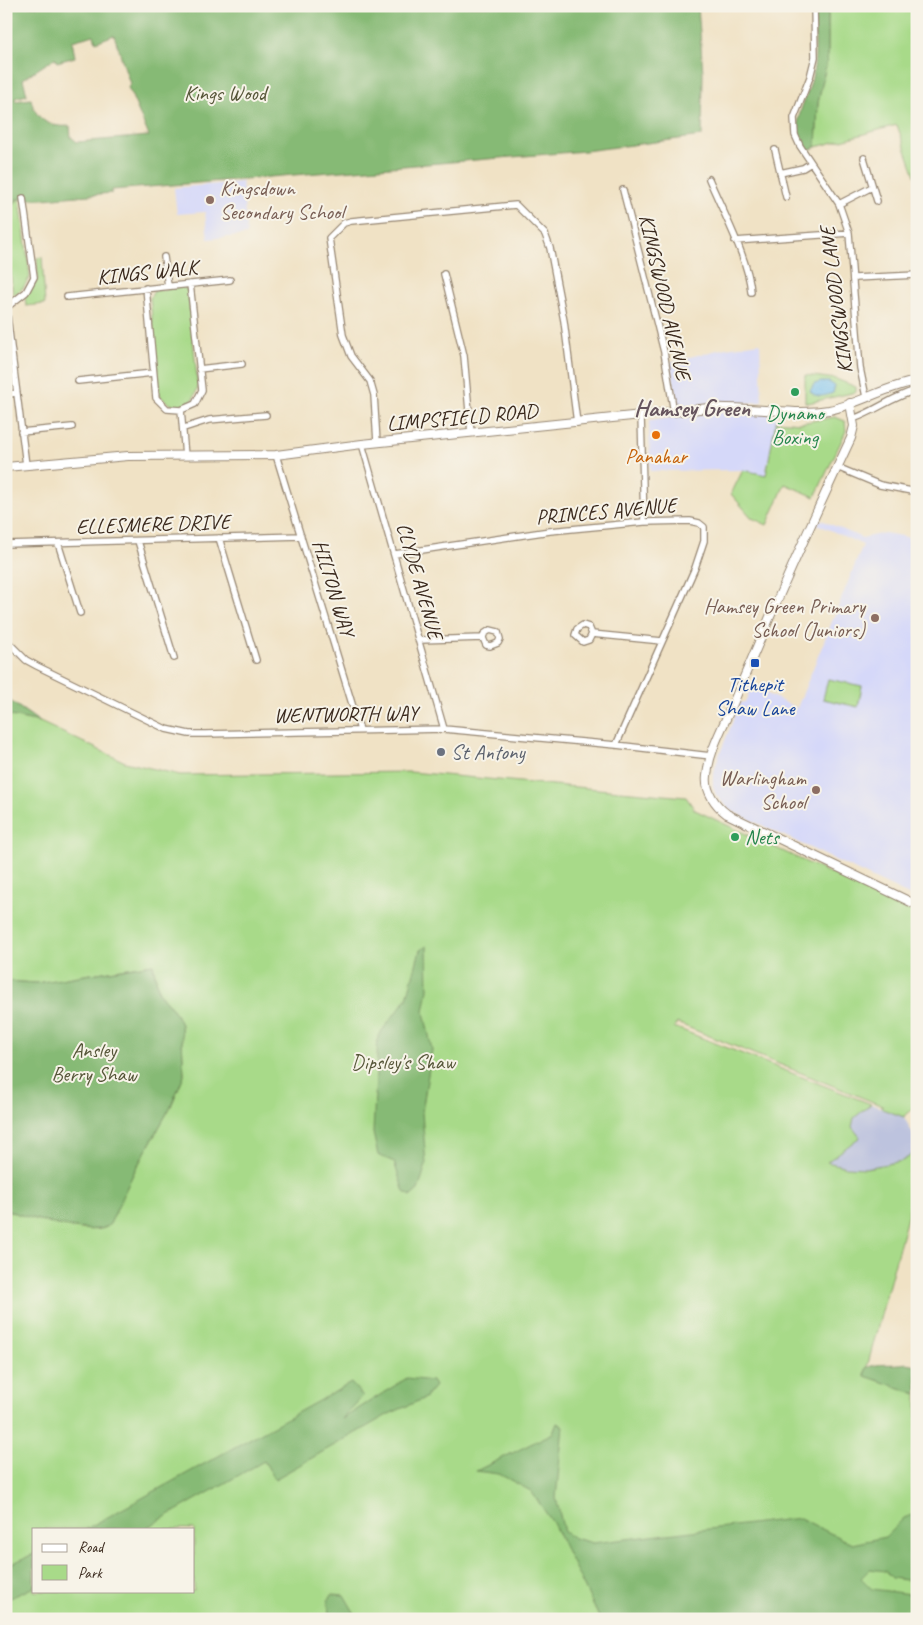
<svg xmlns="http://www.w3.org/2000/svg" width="923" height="1625" viewBox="0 0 923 1625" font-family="Caveat,sans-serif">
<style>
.built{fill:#d5d8f9}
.industrial{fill:#bdc3de}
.green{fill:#a8da89;stroke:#728254;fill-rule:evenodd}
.forest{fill:#86ba75;stroke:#60724a;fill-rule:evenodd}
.water{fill:#75c0ef;stroke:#587586}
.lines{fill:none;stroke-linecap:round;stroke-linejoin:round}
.street-casing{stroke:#968672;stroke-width:8}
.secondary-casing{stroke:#968672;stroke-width:10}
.street{stroke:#fff;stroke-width:5.5}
.secondary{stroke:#fff;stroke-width:8}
.education-dot{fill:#8d6e63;stroke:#f7f3e8;stroke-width:2}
.leisure-dot{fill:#2e9e5b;stroke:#f7f3e8;stroke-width:2}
.food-dot{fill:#e8710a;stroke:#f7f3e8;stroke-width:2}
.transit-dot{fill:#1a4fb4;stroke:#f7f3e8;stroke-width:2}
.worship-dot{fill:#6b7280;stroke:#f7f3e8;stroke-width:2}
.labels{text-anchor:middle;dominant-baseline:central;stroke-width:4;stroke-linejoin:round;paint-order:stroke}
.park-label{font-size:21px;fill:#565639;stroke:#f7f3e8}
.education-label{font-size:21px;fill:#785e54;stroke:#f7f3e8;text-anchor:end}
.street-label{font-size:21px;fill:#3b2a1e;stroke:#f7f3e8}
.leisure-label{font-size:21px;fill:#27864d;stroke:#f7f3e8}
.food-label{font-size:21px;fill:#c56008;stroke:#f7f3e8}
.transit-label{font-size:21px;fill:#164399;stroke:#f7f3e8}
.worship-label{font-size:21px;fill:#5b616d;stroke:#f7f3e8;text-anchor:start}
.quarter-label{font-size:24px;font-weight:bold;fill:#66555e;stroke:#f7f3e8}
</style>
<rect width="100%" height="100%" fill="#f7f3e8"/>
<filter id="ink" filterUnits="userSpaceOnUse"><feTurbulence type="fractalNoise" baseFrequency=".02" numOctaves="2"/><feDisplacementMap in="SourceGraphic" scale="10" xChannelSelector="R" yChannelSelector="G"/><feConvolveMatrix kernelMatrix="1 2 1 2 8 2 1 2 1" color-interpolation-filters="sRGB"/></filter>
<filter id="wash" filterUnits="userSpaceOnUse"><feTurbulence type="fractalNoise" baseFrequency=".0096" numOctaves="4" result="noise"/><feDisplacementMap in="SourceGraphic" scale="20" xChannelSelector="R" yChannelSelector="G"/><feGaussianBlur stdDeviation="1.12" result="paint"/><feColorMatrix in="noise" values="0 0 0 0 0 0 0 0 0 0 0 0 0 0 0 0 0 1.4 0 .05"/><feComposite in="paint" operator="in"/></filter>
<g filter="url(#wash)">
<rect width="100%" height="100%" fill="#f0e2c5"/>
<path class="built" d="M 242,182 L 247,235 L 208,239 L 205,212 L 177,214 L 174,188 Z
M 760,343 L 762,402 L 678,406 L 670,362 L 726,348 Z
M 747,411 L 777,415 L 765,476 L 743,470 L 650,471 L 649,421 L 705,413 Z
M 819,519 L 862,538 L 885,533 L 917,539 L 917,899 L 730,810 L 716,795 L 713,786 L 713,776 L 718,758 L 740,703 L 745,702 L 749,693 L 745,690 L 748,685 L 797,708 L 863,545 L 817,524 Z"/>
<path class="industrial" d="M 871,1104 L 904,1117 L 916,1140 L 912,1155 L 903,1161 L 866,1168 L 846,1167 L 826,1162 L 860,1137 L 852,1127 L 854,1118 Z"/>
<path class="green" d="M 828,6 L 917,6 L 917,181 L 897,125 L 816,147 L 818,103 L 828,55 Z
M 20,198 L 30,277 L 23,288 L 13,296 L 9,257 L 6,257 L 6,210 Z
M 42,257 L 45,304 L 26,306 L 25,297 L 38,279 L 37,258 Z
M 182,287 L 188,290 L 198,388 L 192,401 C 177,408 171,407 160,396 L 150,298 L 154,291 Z
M 805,375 L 836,379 L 856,387 L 856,392 L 808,403 L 805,402 Z
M 835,417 L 845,421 L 846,431 L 815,497 L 785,484 L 767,525 L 752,518 L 731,494 L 743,470 L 766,475 L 776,421 L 800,423 Z
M 828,679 L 862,686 L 858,707 L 823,699 Z
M 6,715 L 40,722 L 125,762 L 180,775 L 410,772 L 686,797 L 695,810 L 917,914 L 917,1105 L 904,1117 L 882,1109 L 883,1106 L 677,1023 L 674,1027 L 871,1104 L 854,1118 L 852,1127 L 860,1137 L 827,1162 L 846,1167 L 866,1168 L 902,1161 L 912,1155 L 917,1144 L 917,1180 L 865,1375 L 917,1394 L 917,1619 L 617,1619 L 595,1608 L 600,1619 L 6,1619 L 6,1210 C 27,1217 88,1237 107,1227 L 134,1172 L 171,1106 L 184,1074 L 181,1025 L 175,1012 L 159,993 L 153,964 L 36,983 L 6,981 ZM 34,1529 L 194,1529 L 194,1591 L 34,1591 Z"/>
<path class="forest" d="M 6,6 L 698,6 L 703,73 L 702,136 L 585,151 L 112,190 L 112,193 L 43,199 L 17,199 L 9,210 L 6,210 ZM 94,35 L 96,42 L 114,35 L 130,84 L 128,87 L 149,136 L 77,142 L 71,137 L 70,126 C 49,128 35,119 31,99 L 15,101 L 15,98 L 27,95 L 23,79 L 55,58 L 57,62 L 75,57 L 72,41 Z
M 815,6 L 828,6 L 828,55 L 818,103 L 816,147 L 806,151 C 787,120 808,102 813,73 C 817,52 814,28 815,6 Z
M 6,698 L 40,722 L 6,715 Z
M 427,946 L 428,989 L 424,1012 L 432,1050 L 422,1112 L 426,1165 L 418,1190 L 411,1196 L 404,1192 L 394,1162 L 378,1155 L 373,1133 L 378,1036 L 407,998 L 420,950 Z
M 153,964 L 159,993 L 175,1012 L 181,1025 L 184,1075 L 171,1106 L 134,1172 L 110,1224 C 98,1240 24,1216 6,1210 L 6,981 L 36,983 Z
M 907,1363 L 917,1365 L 917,1394 L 865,1376 L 866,1368 C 878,1362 893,1366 907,1363 Z
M 407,1378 L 432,1381 L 435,1386 L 425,1398 L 389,1414 L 275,1479 L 264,1461 L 144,1529 L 86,1529 L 351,1383 L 363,1396 L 342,1419 Z
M 557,1423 L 563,1426 L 556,1498 L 564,1532 L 574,1538 L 593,1543 L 800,1518 L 852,1544 L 885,1537 L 904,1518 L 917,1513 L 917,1579 L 906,1580 L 892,1578 L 885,1571 L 870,1569 L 861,1578 L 872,1589 L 917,1595 L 917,1619 L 600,1619 L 553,1523 L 531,1491 L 499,1474 L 476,1471 L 553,1433 Z
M 34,1554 L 34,1587 L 6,1600 L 6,1566 Z
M 332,1594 L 344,1595 L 358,1619 L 332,1619 L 329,1616 L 328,1601 Z"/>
<path class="water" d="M 821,382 L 829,382 L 835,386 L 833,393 C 824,396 817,399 810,391 L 814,384 Z"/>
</g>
<g filter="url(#ink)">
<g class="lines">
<defs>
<path id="street" d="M 814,6 L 815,57 L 810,77 L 794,118 L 795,135 L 800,146 L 839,204 L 849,233 L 860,368 L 866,397
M 775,150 L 786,197
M 864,158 L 877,201
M 780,173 L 803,168 L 811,163
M 709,179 C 722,210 749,260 751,292
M 623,190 L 664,352 L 674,413
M 839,204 L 872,187
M 735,241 L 849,233
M 164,257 L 168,286
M 444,274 L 464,356 L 471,433
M 854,278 L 917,275
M 146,288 L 156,398 L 167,409 L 181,410 L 185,456
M 67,297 L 230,280
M 6,307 L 26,465
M 7,307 L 26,292 L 34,277 L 23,198
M 199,369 L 242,364
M 78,381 L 153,373
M 6,394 L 17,393
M 181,410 L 195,404 L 202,390 L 190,284
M 641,416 L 644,522
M 853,419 C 876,411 893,396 917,390
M 184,428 L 209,420 L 266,415
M 21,432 L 72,427
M 377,442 L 374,395 L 370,381 L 351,356 L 343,335 L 329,238 L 344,223 L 351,221 L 505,206 L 516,205 L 545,234 L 550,248 L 564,321 L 577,423
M 362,444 L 444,729
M 276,455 L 360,730
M 837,467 L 880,485 L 917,492
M 219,538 L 256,660
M 138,541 L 174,658
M 58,543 L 80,613
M 6,544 L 301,536
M 395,554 L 550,531 L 644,522 L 690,521 L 699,523 L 704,527 L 704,541 L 695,568 L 616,745
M 592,634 L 589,640 L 583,642 L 575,635 L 577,629 L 583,625 L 589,627 L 592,634 L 662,641
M 6,640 L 26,660 L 37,666 L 166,729 L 189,734 L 205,734 L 444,729 L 616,745 L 711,756
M 420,640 L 483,638 L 486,645 L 490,646 L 498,643 L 500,639 L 498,632 L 490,630 L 484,634 L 483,638"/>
<path id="secondary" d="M 850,403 L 854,426 L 851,438 C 811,523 773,608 737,694 C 727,720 709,748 707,776 C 705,791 715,805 727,814 L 917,905
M 6,467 L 128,456 L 276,455 L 362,444 L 709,408 C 748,406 792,416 829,410 C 859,404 886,386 917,381"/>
</defs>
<use href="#street" class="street-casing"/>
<use href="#secondary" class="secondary-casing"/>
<use href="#street" class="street"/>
<use href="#secondary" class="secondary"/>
</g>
</g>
<g class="education-dot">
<circle cx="210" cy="200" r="5"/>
<circle cx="875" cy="618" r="5"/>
<circle cx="816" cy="790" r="5"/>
</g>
<g class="leisure-dot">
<circle cx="795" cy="392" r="5"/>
<circle cx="735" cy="837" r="5"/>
</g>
<circle class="food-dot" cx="656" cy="435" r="5"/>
<rect class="transit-dot" x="750" y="658" width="10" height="10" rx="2.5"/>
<circle class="worship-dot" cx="441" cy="752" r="5"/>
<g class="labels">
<g class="park-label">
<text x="225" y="93">Kings Wood</text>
<text x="94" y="1050">Ansley<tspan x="94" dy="24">Berry Shaw</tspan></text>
<text x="403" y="1062">Dipsley's Shaw</text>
</g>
<g class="education-label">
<text x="220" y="188" text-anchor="start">Kingsdown<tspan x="220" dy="24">Secondary School</tspan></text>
<text x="865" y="606">Hamsey Green Primary<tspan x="865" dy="24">School (Juniors)</tspan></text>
<text x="806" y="778">Warlingham<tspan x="806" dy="24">School</tspan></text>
</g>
<g class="street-label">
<text transform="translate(147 272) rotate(-6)">KINGS WALK</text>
<text transform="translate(665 297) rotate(77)">KINGSWOOD AVENUE</text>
<text transform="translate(836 300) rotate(-97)">KINGSWOOD LANE</text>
<text transform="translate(462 417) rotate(-5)">LIMPSFIELD ROAD</text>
<text transform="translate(606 511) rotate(-5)">PRINCES AVENUE</text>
<text transform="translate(153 524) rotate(-2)">ELLESMERE DRIVE</text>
<text transform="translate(420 581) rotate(74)">CLYDE AVENUE</text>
<text transform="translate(334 588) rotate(73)">HILTON WAY</text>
<text transform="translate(346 714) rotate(-1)">WENTWORTH WAY</text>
</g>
<g class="leisure-label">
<text x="795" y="413">Dynamo<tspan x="795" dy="24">Boxing</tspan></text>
<text x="745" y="837" text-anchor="start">Nets</text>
</g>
<g class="food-label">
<text x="656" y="456">Panahar</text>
</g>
<g class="transit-label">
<text x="755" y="684">Tithepit<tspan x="755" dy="24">Shaw Lane</tspan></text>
</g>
<g class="worship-label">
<text x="451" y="752">St Antony</text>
</g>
<g class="quarter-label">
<text x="692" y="408">Hamsey Green</text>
</g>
</g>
<rect width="923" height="1625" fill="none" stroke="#f7f3e8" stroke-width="25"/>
<rect x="32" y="1528" width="162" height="65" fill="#f7f3e8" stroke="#aca397"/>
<rect x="42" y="1544" width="25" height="8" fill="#ffffff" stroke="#aca397"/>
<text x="78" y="1552" font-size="15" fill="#3b2a1e">Road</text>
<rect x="42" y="1565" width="25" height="15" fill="#a8da89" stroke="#aca397"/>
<text x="78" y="1578" font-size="15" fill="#3b2a1e">Park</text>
</svg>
